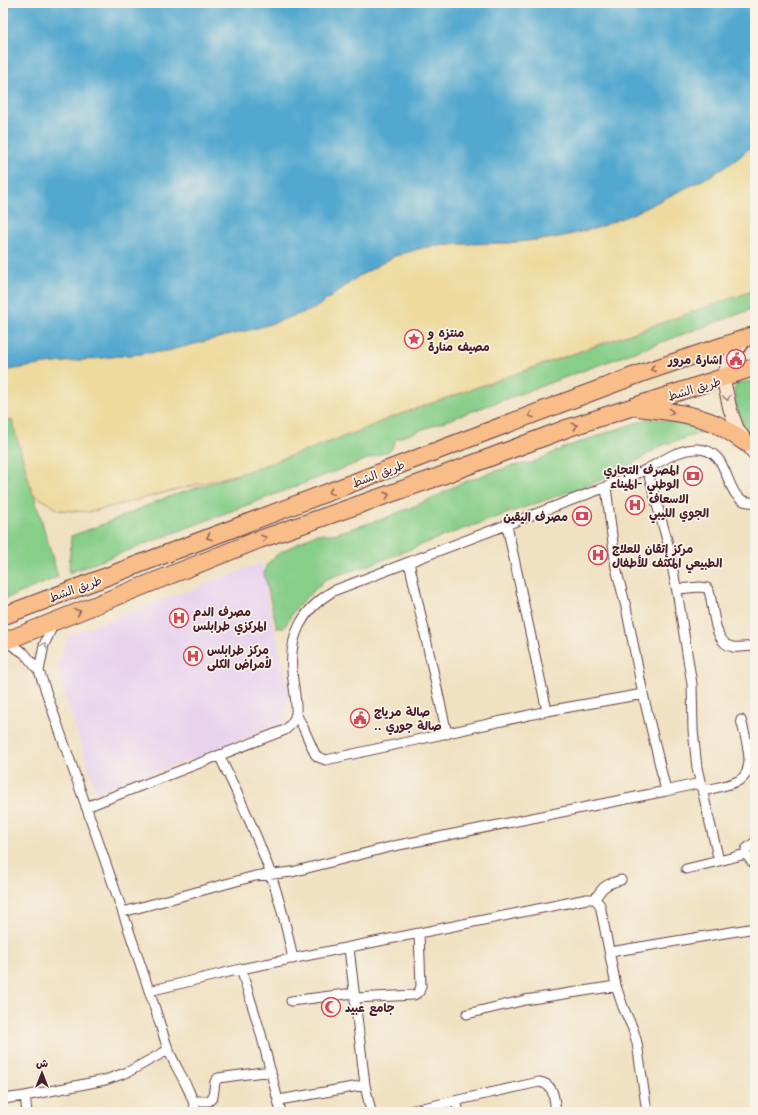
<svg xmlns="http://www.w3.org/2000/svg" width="758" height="1115" viewBox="0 0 758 1115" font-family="Mali,'Playpen Sans Arabic',sans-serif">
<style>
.built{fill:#e8d2ee}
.green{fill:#87ce89;stroke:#68765a}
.sand{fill:#eeda9e;stroke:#9c7c64}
.water{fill:#52a8cf;stroke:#4e647d}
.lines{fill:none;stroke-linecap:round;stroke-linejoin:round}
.street-casing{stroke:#633c42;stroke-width:11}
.secondary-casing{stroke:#633c42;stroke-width:15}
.highway-casing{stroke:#633c42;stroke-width:19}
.street{stroke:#fff;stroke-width:9}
.secondary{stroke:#fce5d0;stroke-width:13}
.highway{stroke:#f8bd89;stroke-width:17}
.oneway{stroke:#986655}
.oneway2{stroke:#a3827e}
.oneway3{stroke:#ae9aa0}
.labels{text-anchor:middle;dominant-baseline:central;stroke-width:3.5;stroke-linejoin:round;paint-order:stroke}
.poi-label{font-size:12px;font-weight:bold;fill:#4a1f2b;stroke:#f7f3e8;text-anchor:start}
.street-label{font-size:12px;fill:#4a1f2b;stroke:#f7f3e8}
</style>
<rect width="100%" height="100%" fill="#f7f3e8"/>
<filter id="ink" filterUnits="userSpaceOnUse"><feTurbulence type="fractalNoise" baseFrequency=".025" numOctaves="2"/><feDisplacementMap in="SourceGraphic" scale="8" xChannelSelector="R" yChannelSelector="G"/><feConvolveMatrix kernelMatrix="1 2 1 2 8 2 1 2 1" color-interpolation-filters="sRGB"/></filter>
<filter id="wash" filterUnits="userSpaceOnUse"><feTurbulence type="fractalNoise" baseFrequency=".012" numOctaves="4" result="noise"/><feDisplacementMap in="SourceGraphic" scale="16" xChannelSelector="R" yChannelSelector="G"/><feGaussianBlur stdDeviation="0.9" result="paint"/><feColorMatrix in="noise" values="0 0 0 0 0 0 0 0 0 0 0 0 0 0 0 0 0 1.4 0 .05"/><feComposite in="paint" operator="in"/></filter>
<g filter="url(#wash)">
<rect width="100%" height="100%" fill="#f0e1c2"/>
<path class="built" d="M 262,563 L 270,612 L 291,697 L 283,726 L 97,793 L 56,669 L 69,635 Z"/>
<path class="green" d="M 755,290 L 755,308 L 396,439 L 391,450 L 69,573 L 71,536 L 104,524 L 165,498 L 245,472 L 354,433 L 389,418 Z
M 752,381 L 755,384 L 755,441 C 739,422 736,413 734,389 L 738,383 Z
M 650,418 L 696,425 L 701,433 L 663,445 L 608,478 L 449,534 L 375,563 L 326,579 L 305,599 L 293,612 L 284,628 L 277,628 L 264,574 L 267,564 L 279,553 L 316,534 L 334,534 L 383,519 L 436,497 L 453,487 L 469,480 L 511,466 L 532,463 L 563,448 Z
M 12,419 L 58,577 L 3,600 L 3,421 Z"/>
<path class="sand" d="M 755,143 L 755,290 L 389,418 L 354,433 L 245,472 L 90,512 L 59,510 L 33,494 L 12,420 L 3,421 L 3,371 L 45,364 L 167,351 L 261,327 L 314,309 L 359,276 L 395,256 L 425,247 L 462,244 L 507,243 L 555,238 L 597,228 L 635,213 L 710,176 L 736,160 Z"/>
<path class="water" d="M 3,3 L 755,3 L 755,143 L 736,160 L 710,176 L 635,213 L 597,228 L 555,238 L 507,243 L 462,244 L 425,247 L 395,256 L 359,276 L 314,309 L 261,327 L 167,351 L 45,364 L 3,371 Z"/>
</g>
<g filter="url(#ink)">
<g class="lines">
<defs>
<path id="street" d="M 647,469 L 667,540 L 678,597 L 692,684 L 693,730 L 697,768 L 719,861 L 746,854
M 606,487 L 616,568 L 626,607 L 643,694 L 666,791
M 507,526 L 547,711
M 409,562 L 447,734
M 677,589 L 700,587 L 707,588 C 711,593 711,600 712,606 C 715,620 716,644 733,647 C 740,648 748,646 755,646
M 5,641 L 24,653 L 39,671 C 81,794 126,916 165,1040 C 172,1065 191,1086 196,1112
M 39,671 L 44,645 L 54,623
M 296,714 L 303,727 L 315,754 L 318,757 L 326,760 L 547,711 L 643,694
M 219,755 C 235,788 251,821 264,856 C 277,889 286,924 293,959
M 703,791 C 714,788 727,786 738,781 C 758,772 745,736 741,720
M 86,807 L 285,730 C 290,726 294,721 296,714 C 297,700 293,685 292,671 C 289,635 302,610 333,591 L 606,487 C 619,481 632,476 645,470 C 662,462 675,450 695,449 C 736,447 720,507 755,502
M 755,842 L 746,849 L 746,854 L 752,862 L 755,862
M 686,869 L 719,861
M 595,899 C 603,886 606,884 621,880
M 123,912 L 255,876 L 292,872 L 394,846 L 666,791 L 700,783
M 349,948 L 365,1085 L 371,1112
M 610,952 L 755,928
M 241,969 L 261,1034 L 281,1112
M 149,991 L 241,969 L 587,899 L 595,899 L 600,905 L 616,986 L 623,1007 L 633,1029 L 637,1043 L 647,1112
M 355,998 L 414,995 L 419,992 L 421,986 L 419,933
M 291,1001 L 354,993
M 467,1014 L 525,1000 L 616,986
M 25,1096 L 27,1112
M 3,1099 L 25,1096 L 105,1080 L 128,1072 L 168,1050
M 279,1100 L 365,1085
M 193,1101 L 209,1101 L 213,1097 L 215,1082 L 218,1078 L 271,1071
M 456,1101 L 459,1112
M 405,1112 L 539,1082 C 555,1084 554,1099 556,1112"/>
<path id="secondary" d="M 746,338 L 730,359 L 723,378 L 730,409 L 737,428 L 755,455"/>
<path id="highway" d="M 636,407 C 663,411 693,413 718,425 C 728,430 737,437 746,443
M 3,616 L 557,405 L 642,373 L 755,335
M 3,642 L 258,540 L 438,477 L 568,428 L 755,367"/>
</defs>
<use href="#street" class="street-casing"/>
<use href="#secondary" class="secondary-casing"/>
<use href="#highway" class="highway-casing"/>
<use href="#street" class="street"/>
<use href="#secondary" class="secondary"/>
<use href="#highway" class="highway"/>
</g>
<defs><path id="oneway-chevron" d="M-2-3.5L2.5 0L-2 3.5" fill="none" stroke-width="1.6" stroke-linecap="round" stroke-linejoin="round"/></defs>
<g class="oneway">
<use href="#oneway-chevron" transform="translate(653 369) rotate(161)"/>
<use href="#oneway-chevron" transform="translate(671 412) rotate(9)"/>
<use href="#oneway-chevron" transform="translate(531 415) rotate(159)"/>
<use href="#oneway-chevron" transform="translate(575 426) rotate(-19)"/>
<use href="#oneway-chevron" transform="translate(331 492) rotate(159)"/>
<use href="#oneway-chevron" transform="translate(387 495) rotate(-19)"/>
<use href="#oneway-chevron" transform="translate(209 537) rotate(159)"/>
<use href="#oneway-chevron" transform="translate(264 538) rotate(-19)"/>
<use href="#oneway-chevron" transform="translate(78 612) rotate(-22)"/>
</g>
<use class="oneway2" href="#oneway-chevron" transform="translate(727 398) rotate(77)"/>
<use class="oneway3" href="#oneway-chevron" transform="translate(44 645) rotate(-72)"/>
</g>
<defs>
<symbol id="sight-ring" viewBox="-11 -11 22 22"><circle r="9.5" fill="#f7f3e8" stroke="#d1495b" stroke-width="1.5"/><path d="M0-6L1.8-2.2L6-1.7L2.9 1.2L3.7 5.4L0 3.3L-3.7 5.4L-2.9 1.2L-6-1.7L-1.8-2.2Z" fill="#d1495b"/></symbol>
<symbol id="civic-ring" viewBox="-11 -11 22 22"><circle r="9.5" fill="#f7f3e8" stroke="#d1495b" stroke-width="1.5"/><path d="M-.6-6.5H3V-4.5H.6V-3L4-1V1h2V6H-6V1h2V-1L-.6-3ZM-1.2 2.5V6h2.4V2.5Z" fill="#d1495b"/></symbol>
<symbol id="bank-ring" viewBox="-11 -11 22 22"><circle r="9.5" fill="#f7f3e8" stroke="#d1495b" stroke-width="1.5"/><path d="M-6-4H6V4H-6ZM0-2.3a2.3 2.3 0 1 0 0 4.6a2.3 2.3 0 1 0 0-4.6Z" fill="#d1495b"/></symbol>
<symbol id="hospital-ring" viewBox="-11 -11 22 22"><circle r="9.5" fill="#f7f3e8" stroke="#d1495b" stroke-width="1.5"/><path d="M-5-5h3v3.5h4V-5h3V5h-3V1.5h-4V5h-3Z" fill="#d1495b"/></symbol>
<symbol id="mosque-ring" viewBox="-11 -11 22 22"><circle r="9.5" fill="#f7f3e8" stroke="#d1495b" stroke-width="1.5"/><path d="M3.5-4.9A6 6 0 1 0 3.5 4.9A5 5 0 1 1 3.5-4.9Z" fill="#d1495b"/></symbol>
</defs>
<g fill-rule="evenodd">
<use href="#sight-ring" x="403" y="328" width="22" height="22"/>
<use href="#civic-ring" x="725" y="348" width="22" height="22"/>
<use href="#bank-ring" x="682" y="465" width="22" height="22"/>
<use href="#hospital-ring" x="624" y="494" width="22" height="22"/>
<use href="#bank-ring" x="571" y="505" width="22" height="22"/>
<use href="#hospital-ring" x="587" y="544" width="22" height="22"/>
<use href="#hospital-ring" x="168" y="607" width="22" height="22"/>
<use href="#hospital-ring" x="182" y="645" width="22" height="22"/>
<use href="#civic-ring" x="349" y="707" width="22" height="22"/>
<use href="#mosque-ring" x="320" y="996" width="22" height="22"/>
</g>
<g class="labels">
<g class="poi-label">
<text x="428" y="332">منتزه و<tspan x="428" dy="14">مصيف منارة</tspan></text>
<text x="722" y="359" text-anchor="end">اشارة مرور</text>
<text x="679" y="469" text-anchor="end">المصرف التجاري<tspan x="679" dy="14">الوطني -الميناء</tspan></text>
<text x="649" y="498">الاسعاف<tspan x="649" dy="14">الجوي الليبي</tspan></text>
<text x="568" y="516" text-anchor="end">مصرف اليقين</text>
<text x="612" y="548">مركز إتقان للعلاج<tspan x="612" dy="14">الطبيعي المكثف للأطفال</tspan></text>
<text x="193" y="611">مصرف الدم<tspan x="193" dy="14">المركزي طرابلس</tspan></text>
<text x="207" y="649">مركز طرابلس<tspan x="207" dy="14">لأمراض الكلى</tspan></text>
<text x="374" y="711">صالة مرياج<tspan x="374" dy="14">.. صالة جوري</tspan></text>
<text x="345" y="1007">جامع عبيد</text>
</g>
<g class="street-label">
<text transform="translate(694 388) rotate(-17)">طريق الشط</text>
<text transform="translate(378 473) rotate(-21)">طريق الشط</text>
<text transform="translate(75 588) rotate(-20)">طريق الشط</text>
</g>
</g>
<rect width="758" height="1115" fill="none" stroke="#f7f3e8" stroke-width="16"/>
<g transform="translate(42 1073)" stroke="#f7f3e8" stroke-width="3" paint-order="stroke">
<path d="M0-3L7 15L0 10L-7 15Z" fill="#4a1f2b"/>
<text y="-6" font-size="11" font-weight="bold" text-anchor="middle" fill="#4a1f2b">ش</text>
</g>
</svg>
